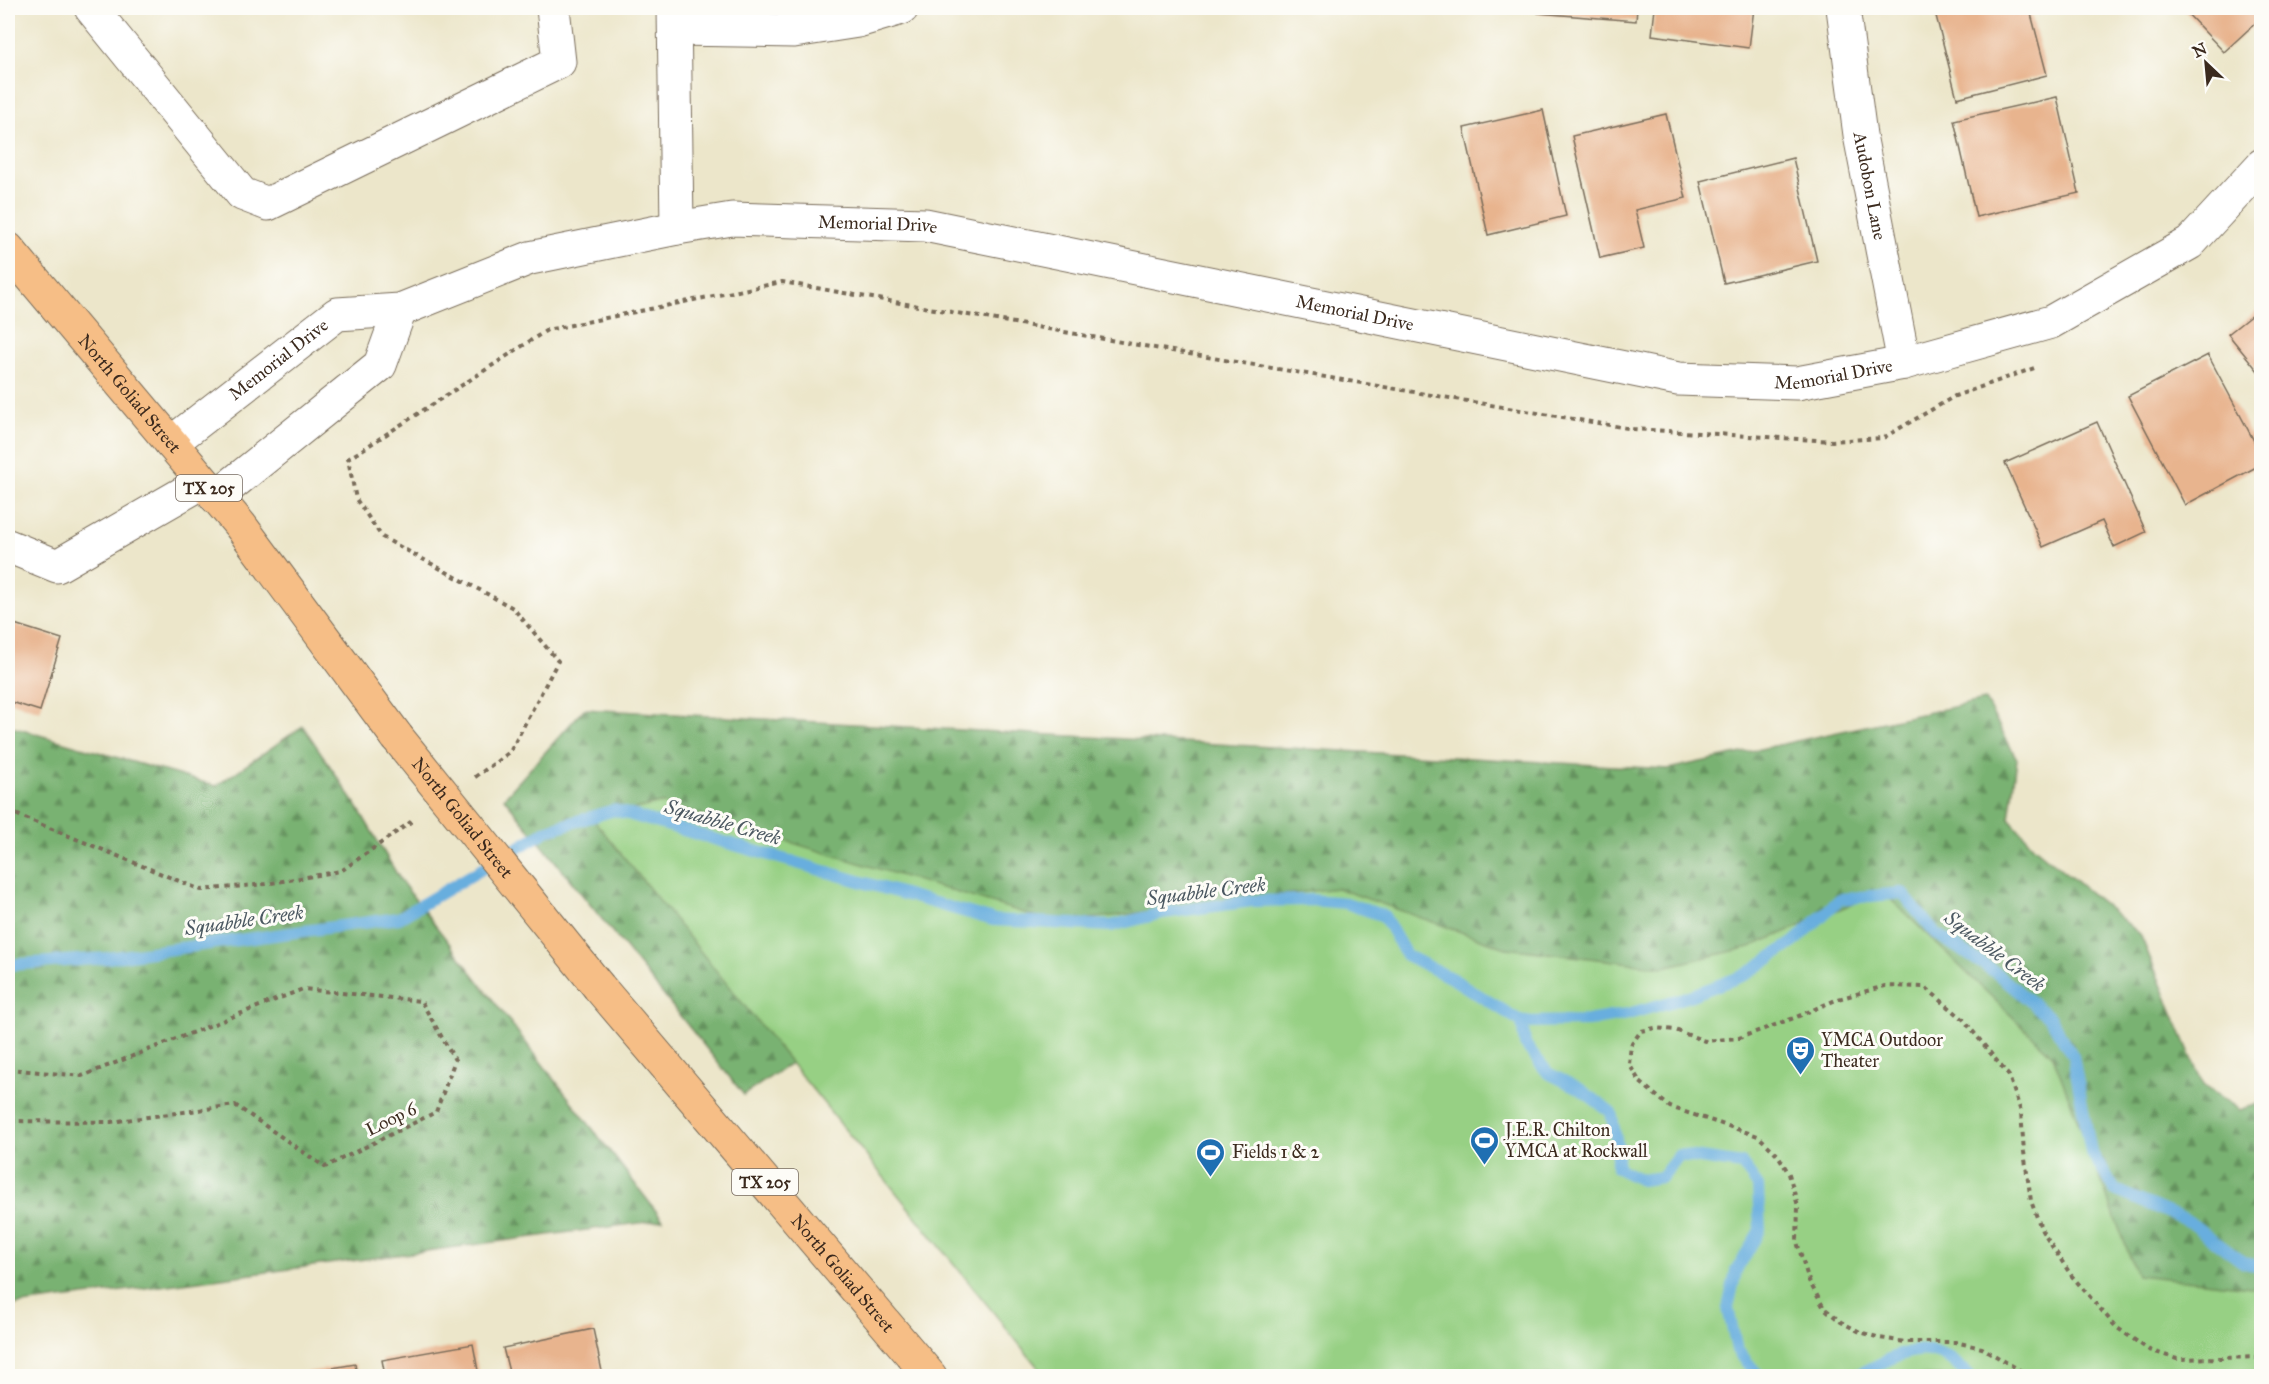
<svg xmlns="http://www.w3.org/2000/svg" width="2269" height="1384" viewBox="0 0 2269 1384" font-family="'IM FELL Great Primer',serif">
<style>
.forest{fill:url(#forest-firs);stroke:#5a6e48;stroke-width:1.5}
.pitch{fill:#97d084;stroke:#697d51;stroke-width:1.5}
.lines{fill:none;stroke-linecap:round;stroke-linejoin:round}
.stream{stroke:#68aede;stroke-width:12}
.building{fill:#e8b48e}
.minor-casing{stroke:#796c5a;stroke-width:35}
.major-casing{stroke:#796c5a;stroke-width:35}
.path{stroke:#796c5a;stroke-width:4;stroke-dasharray:4.5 4.5;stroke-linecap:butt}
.minor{stroke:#fff;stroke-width:33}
.major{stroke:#f6be86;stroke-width:33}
.major-bridge-casing{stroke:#796c5a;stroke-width:35;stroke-linecap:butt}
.major-bridge{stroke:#f6be86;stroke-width:33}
.labels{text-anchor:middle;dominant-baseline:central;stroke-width:6;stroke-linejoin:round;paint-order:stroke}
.shield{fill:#fdfcf7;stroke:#75695f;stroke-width:1.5}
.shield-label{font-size:16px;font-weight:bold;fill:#3b2a1e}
.street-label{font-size:18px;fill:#3b2a1e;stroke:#fdfcf7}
.poi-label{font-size:18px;fill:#3b2a1e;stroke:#fdfcf7;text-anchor:start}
.water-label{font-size:20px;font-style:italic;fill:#4b5861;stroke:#fdfcf7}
</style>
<defs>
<pattern id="forest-firs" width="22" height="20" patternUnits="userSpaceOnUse" patternTransform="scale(1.5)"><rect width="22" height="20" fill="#79b272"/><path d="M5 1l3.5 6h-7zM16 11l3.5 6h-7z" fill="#64915d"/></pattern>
</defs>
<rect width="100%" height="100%" fill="#fdfcf7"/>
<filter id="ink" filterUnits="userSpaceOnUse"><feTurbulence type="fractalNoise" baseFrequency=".0167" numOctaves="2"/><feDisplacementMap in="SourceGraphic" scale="12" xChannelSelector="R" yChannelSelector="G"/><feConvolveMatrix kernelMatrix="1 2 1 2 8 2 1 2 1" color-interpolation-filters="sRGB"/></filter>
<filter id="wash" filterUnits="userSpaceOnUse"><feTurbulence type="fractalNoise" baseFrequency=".008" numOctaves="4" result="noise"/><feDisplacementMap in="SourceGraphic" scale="24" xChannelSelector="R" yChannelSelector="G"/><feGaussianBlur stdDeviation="1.35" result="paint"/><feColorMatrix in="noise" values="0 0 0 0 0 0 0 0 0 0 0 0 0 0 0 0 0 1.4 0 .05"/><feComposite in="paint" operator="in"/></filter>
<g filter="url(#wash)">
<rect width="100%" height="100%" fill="#ece6ca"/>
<path class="forest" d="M 1985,700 L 2017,759 L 2009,818 L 2033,846 L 2140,934 L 2203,1085 L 2240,1110 L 2261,1103 L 2261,1341 L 805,1053 L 744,1095 L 504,798 L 584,709 L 1668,769 Z
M 8,726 L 216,786 L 303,726 L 358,808 L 401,881 L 663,1220 L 8,1306 Z"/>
<path class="pitch" d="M 661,803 L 1057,923 L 1337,888 L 1506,948 L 1664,967 L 1750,947 L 1882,891 L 2053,1056 L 2137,1275 L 2261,1288 L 2261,1376 L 1045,1376 L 593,819 Z"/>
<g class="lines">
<path class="stream" d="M 8,965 L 107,958 L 399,918 L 548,830 L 614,810 L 993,920 L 1111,926 L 1162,913 L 1252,901 L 1311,900 L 1346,903 L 1384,916 L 1406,955 L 1453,979 L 1522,1022 L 1588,1021 L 1628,1014 L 1684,998 L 1745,975 L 1794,942 L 1840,899 L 1902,893 L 1935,933 L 1995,972 L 2050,1018 L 2073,1056 L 2091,1152 L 2115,1190 L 2188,1221 L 2244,1263 L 2262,1267
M 1522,1022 L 1525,1044 L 1548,1073 L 1580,1089 L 1611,1112 L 1617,1144 L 1617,1168 L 1641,1180 L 1662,1177 L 1679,1155 L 1742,1164 L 1758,1186 L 1760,1230 L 1736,1271 L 1728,1308 L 1737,1350 L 1759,1376
M 1856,1376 C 1900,1354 1930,1332 1969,1376"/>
</g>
<g id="blocks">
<path class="building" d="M 1539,8 L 1637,8 L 1636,21 L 1538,13 Z
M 1655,8 L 1754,8 L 1749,48 L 1652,35 Z
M 1934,8 L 2037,8 L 2030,10 L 2047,75 L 1957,98 Z
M 2182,8 L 2256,8 L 2262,13 L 2262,17 L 2224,52 Z
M 2057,97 L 2079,193 L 1976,217 L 1954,120 Z
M 1543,110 L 1566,216 L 1488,235 L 1464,128 Z
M 1666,114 L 1686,198 L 1635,210 L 1644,248 L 1600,258 L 1572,136 Z
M 1793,158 L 1817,261 L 1724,283 L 1700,181 Z
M 2262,307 L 2262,376 L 2228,334 Z
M 2208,355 L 2262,456 L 2262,464 L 2185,505 L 2128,396 Z
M 2097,422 L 2146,532 L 2114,547 L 2102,521 L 2043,547 L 2005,463 Z
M 8,622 L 62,639 L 40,711 L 8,701 Z
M 593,1329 L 603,1376 L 510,1376 L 503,1348 Z
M 473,1344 L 479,1376 L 385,1376 L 382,1360 Z
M 355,1364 L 357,1376 L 292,1376 L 292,1375 Z
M 247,1370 L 248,1376 L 213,1376 L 212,1375 Z"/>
</g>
</g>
<g filter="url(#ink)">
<use href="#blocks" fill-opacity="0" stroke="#796c5a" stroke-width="1.5"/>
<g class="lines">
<defs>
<g id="minor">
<path d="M 91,8 L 242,194 L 268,204 L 559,62 L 553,8"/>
<path d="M 674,8 L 677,228"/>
<path id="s1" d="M 1843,8 L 1860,135 L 1904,363"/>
<path d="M 675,29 L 794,31 L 858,21 L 902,8"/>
<path id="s2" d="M 171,443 L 337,314 L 400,310 L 530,258 L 677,228 L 732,219 L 925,225 L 1678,379 L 1797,383 L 1904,363 L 2051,322 L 2190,243 L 2262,165"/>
<path d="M 216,497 L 380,365 L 400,310"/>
<path d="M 8,546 L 57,566 L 203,482"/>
</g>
<g id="major">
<path id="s3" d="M 8,249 L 240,525 L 397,737"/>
<path id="s4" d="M 599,987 L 930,1376"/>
</g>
</defs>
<use href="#minor" class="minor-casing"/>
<use href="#major" class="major-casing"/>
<path class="path" d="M 475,777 L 510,752 L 558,661 L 513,608 L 382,537 L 356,499 L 348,459 L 547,330 L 782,282 L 1189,354 L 1633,429 L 1832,441 L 1883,438 L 1955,396 L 2037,367
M 8,811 L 201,890 L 266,884 L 341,871 L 415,819
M 8,1069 L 82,1076 L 303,989 L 421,1001 L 455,1060 L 436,1112 L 325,1167 L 235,1105 L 111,1122 L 8,1121
M 2030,1376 L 1982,1348 L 1955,1342 L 1905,1342 L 1880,1338 L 1860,1332 L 1841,1322 L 1824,1308 L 1809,1281 L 1797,1242 L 1798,1206 L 1789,1174 L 1778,1155 L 1758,1136 L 1670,1107 L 1640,1082 L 1629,1064 L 1631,1045 L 1641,1031 L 1655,1028 L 1675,1030 L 1705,1041 L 1739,1038 L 1794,1018 L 1838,999 L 1885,986 L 1925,987 L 1963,1019 L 2009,1076 L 2021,1112 L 2024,1152 L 2031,1201 L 2042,1231 L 2071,1275 L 2116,1327 L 2149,1350 L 2177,1359 L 2262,1357"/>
<use href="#minor" class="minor"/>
<use href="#major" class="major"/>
<defs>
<g id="major-bridge">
<path id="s5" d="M 397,737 L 599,987"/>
</g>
</defs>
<use href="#major-bridge" class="major-bridge-casing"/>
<use href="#major-bridge" class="major-bridge"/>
</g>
</g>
<defs>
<symbol id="theatre-pin" viewBox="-11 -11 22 30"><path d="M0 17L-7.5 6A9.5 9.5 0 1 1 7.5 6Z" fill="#1f6fb2" stroke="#fdfcf7"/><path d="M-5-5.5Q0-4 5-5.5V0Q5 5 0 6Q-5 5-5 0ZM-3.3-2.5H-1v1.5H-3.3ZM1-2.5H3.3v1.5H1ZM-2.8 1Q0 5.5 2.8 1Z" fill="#fff"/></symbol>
<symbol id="stadium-pin" viewBox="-11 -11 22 30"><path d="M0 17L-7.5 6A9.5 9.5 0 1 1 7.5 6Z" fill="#1f6fb2" stroke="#fdfcf7"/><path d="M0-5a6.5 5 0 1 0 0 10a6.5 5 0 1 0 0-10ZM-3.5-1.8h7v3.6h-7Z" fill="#fff"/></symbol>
</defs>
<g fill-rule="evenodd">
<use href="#theatre-pin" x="1784" y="1034" width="33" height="45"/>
<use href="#stadium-pin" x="1468" y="1124" width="33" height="45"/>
<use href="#stadium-pin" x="1194" y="1136" width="33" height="45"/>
</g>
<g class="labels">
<g class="shield">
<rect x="176" y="475" width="66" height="26" rx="4.5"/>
<rect x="732" y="1169" width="66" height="26" rx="4.5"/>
</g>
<g class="shield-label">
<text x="209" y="488">TX 205</text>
<text x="765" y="1182">TX 205</text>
</g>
<g class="street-label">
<text stroke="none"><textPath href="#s1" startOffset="180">Audobon Lane</textPath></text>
<text stroke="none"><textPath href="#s2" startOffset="765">Memorial Drive</textPath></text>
<text stroke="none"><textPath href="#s2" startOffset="1251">Memorial Drive</textPath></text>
<text stroke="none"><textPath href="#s2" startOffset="136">Memorial Drive</textPath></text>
<text stroke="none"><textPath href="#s2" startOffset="1737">Memorial Drive</textPath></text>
<text stroke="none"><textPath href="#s3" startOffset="189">North Goliad Street</textPath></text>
<text stroke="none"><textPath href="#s5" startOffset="104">North Goliad Street</textPath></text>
<text transform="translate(391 1119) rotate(-26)">Loop 6</text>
<text stroke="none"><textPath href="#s4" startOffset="376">North Goliad Street</textPath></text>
</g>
<g class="poi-label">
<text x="1821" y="1040">YMCA Outdoor<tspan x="1821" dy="21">Theater</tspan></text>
<text x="1505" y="1130">J.E.R. Chilton<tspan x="1505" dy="21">YMCA at Rockwall</tspan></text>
<text x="1232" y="1152">Fields 1 &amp; 2</text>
</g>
<g class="water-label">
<text transform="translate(723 822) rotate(16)">Squabble Creek</text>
<text transform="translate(1206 891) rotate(-7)">Squabble Creek</text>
<text transform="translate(244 920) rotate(-8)">Squabble Creek</text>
<text transform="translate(1995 951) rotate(37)">Squabble Creek</text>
</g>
</g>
<rect width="2269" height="1384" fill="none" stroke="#fdfcf7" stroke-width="30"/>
<g transform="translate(2206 63) rotate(334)" stroke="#fdfcf7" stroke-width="4.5" paint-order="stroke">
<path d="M0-4.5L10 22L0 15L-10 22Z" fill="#3b2a1e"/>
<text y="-9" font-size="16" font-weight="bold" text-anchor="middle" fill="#3b2a1e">N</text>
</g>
</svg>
